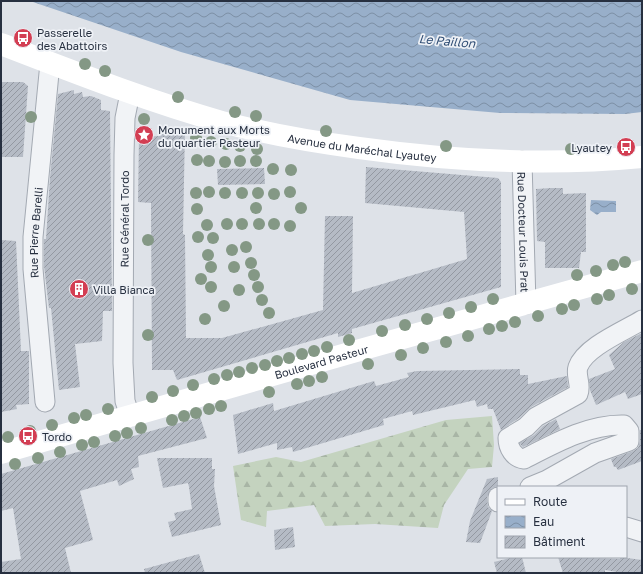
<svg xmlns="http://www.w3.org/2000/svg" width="643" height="574" viewBox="0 0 643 574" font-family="'Golos Text',sans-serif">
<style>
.forest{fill:url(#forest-firs)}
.water{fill:url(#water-waves)}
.building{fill:url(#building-hatch)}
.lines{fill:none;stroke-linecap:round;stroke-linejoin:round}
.street-casing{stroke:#a3a9b2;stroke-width:21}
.street{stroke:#f1f3f6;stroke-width:19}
.secondary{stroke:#fff;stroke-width:22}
.tree{fill:#849885}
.labels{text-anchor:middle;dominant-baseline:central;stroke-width:3.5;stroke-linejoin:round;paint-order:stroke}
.poi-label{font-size:11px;fill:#273040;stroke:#eef1f6;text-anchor:start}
.street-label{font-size:11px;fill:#273040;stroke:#eef1f6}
.water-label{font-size:12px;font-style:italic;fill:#304e75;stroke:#eef1f6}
</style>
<defs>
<pattern id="forest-firs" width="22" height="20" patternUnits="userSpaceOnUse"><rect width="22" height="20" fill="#c4d3bf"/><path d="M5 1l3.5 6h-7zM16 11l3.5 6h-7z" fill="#a8b5a5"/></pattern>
<pattern id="water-waves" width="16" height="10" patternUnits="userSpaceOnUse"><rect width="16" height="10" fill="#98afca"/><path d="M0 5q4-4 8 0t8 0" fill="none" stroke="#7c8fa5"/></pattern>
<pattern id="building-hatch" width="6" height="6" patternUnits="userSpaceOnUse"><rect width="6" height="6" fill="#b5bbc5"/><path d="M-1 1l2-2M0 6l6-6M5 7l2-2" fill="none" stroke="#9398a1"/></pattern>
</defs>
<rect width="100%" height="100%" fill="#dee2e8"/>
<path class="forest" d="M 492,416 L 494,445 L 492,467 L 468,469 L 444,505 L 438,528 L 375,524 L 325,526 L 314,505 L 267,511 L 266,527 L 241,520 L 233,466 L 276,457 L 301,462 L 446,420 Z"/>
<path class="water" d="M 30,1 L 642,1 L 642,112 L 625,114 L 500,113 L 350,100 L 181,52 Z
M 591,200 L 616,201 L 616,212 L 601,212 L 597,215 L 590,210 Z"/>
<path class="building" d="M 1,82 L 23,82 L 28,86 L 23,157 L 1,157 Z
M 74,90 L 74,94 L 82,92 L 83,97 L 91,96 L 101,100 L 101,110 L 110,111 L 112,311 L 103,311 L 102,341 L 75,344 L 80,387 L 59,390 L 51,308 L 49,308 L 44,266 L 44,239 L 46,239 L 50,178 L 58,94 Z
M 160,127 L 185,128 L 183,234 L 185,235 L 186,338 L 222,338 L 323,310 L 325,216 L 353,216 L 352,293 L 467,259 L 464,212 L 365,203 L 366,167 L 498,178 L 501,182 L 501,287 L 352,329 L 352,333 L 338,337 L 338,333 L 177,380 L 173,370 L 152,370 L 151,203 L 138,202 L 139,137 L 160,136 Z
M 264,168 L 265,184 L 218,185 L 217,169 Z
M 551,188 L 563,188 L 563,194 L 586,193 L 586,252 L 581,252 L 579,268 L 545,268 L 545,242 L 537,241 L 536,189 Z
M 1,240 L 16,241 L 21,351 L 29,351 L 29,404 L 16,405 L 17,409 L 1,412 Z
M 642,333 L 642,394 L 628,399 L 625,392 L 596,405 L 590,390 L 589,379 L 615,369 L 609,355 L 624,342 Z
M 520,369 L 520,375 L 528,375 L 528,384 L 567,376 L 568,387 L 531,407 L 519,418 L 501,430 L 493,409 L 488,409 L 487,404 L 477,407 L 475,400 L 413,415 L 412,411 L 383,419 L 384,425 L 293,452 L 292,447 L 277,450 L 277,443 L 238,454 L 233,415 L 273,403 L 274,411 L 374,381 L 376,386 L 409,377 L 407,373 L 417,371 Z
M 200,417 L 207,438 L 138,456 L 139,467 L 131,469 L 134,479 L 119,486 L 117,480 L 80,491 L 93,540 L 65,548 L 71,573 L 1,573 L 1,562 L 21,559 L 13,508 L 1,511 L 1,474 Z
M 556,419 L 560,429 L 523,447 L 521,445 L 520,443 L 534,435 L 543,426 Z
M 640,430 L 642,430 L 642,461 L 618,470 L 616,467 L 614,467 L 611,459 L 633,451 L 638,448 L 640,441 Z
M 157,458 L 212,458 L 212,469 L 215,469 L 214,486 L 221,525 L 172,537 L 168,522 L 176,520 L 174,513 L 192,509 L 189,487 L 188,483 L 163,488 Z
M 498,477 L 498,486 L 492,488 L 487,497 L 488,507 L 492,511 L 480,543 L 466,542 L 470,521 L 487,479 Z
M 293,527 L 295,547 L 275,550 L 274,530 Z
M 199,554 L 205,573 L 145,573 L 144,569 Z
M 514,557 L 522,557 L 526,573 L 497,573 L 494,562 Z
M 558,557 L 620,559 L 620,557 L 642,560 L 642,573 L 624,573 L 605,570 L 605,573 L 563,573 Z"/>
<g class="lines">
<defs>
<g id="street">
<path id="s1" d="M 522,161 L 526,304"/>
<path id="s2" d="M 45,402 L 33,269 L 33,237 L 50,63"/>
<path id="s3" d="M 130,416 L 125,401 L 123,363 L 124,155 L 125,118 L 130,93"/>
<path d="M 530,487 L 547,480 L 595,453 L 629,441 L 629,431 L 624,425 C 589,424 555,443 524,459 C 514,458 508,448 508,438 L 526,427 L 536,417 L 578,394 C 582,385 575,376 578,367 C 585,347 624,331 642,320"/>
<path d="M 498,497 L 498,502"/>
<path d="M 626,527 L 642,532"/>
</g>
</defs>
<use href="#street" class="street-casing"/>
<use href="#street" class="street"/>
<g class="secondary">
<path id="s4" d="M 1,44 C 74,72 147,101 222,122 C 267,134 313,142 359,148 C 452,161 547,166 642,157"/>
<path id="s5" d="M 1,453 L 360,350 L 642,271"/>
</g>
</g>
<g class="tree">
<circle cx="85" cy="64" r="6"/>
<circle cx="105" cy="71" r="6"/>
<circle cx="178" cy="97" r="6"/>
<circle cx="235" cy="112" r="6"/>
<circle cx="256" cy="116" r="6"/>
<circle cx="31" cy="117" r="6"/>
<circle cx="144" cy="119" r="6"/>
<circle cx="326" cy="131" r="6"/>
<circle cx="196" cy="138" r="6"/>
<circle cx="211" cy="142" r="6"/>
<circle cx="226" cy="144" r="6"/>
<circle cx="240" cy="146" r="6"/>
<circle cx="446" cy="146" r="6"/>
<circle cx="257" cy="149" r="6"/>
<circle cx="571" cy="149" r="6"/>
<circle cx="197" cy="160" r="6"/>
<circle cx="209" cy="161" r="6"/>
<circle cx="240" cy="161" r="6"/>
<circle cx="256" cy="161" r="6"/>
<circle cx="225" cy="162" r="6"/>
<circle cx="273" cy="169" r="6"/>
<circle cx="291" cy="170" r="6"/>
<circle cx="209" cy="192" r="6"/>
<circle cx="290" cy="192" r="6"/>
<circle cx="196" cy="193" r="6"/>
<circle cx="225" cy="193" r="6"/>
<circle cx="242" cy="193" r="6"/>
<circle cx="258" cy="193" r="6"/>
<circle cx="274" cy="194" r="6"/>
<circle cx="256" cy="208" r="6"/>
<circle cx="301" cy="208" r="6"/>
<circle cx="197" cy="209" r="6"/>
<circle cx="227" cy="224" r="6"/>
<circle cx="242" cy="224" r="6"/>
<circle cx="259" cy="224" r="6"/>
<circle cx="274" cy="224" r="6"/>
<circle cx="207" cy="225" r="6"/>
<circle cx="290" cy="226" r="6"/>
<circle cx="198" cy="237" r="6"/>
<circle cx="213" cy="238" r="6"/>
<circle cx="148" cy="240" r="6"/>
<circle cx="246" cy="247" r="6"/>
<circle cx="232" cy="250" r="6"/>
<circle cx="208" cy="255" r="6"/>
<circle cx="625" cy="262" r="6"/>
<circle cx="251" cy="263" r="6"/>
<circle cx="613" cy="265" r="6"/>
<circle cx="211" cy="267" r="6"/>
<circle cx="234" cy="267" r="6"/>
<circle cx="596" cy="271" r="6"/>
<circle cx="254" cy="275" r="6"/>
<circle cx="577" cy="275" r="6"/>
<circle cx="201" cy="279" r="6"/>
<circle cx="211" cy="287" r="6"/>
<circle cx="258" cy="287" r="6"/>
<circle cx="632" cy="289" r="6"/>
<circle cx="239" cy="290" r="6"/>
<circle cx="609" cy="295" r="6"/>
<circle cx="493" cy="299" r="6"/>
<circle cx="597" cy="299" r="6"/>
<circle cx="262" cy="300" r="6"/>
<circle cx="574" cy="305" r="6"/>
<circle cx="224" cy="306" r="6"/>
<circle cx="471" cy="307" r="6"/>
<circle cx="562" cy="309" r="6"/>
<circle cx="269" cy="313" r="6"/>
<circle cx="449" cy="313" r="6"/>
<circle cx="538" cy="316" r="6"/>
<circle cx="205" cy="319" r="6"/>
<circle cx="427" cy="319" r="6"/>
<circle cx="515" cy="322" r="6"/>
<circle cx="405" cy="325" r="6"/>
<circle cx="502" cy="326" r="6"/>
<circle cx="489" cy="329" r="6"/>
<circle cx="382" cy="331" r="6"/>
<circle cx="148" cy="335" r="6"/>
<circle cx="468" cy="336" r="6"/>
<circle cx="349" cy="340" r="6"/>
<circle cx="446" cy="342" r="6"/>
<circle cx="327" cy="347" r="6"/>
<circle cx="423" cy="348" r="6"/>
<circle cx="314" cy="351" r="6"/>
<circle cx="302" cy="354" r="6"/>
<circle cx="401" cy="355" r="6"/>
<circle cx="289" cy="358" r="6"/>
<circle cx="277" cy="361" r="6"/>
<circle cx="368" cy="364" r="6"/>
<circle cx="265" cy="365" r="6"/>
<circle cx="252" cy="368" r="6"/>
<circle cx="239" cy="372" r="6"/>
<circle cx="227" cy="375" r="6"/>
<circle cx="322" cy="377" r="6"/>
<circle cx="214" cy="379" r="6"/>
<circle cx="309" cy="381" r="6"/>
<circle cx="297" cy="384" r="6"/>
<circle cx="193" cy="385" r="6"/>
<circle cx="173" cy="391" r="6"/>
<circle cx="269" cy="392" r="6"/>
<circle cx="152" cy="397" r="6"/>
<circle cx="221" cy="406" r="6"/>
<circle cx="108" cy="409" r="6"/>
<circle cx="209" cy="409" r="6"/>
<circle cx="196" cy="413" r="6"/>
<circle cx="86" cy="415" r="6"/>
<circle cx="184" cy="416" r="6"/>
<circle cx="74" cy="418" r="6"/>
<circle cx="172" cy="420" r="6"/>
<circle cx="52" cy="425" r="6"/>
<circle cx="141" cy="428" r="6"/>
<circle cx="30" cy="431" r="6"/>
<circle cx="127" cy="433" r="6"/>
<circle cx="115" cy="436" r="6"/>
<circle cx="8" cy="437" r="6"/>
<circle cx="94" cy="442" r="6"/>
<circle cx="82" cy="445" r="6"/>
<circle cx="60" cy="452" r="6"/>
<circle cx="38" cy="458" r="6"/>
<circle cx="15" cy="464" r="6"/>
</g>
<defs>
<symbol id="bus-disc" viewBox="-11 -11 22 22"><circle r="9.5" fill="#d33e53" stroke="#eef1f6"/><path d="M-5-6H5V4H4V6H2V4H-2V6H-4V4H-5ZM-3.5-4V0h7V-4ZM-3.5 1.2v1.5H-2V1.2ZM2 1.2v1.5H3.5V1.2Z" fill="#fff"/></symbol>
<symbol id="sight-disc" viewBox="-11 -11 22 22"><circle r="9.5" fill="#d33e53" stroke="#eef1f6"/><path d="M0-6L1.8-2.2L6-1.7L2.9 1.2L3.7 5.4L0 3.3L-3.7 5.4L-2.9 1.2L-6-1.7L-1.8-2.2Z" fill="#fff"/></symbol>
<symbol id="building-disc" viewBox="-11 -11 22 22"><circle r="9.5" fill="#d33e53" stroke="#eef1f6"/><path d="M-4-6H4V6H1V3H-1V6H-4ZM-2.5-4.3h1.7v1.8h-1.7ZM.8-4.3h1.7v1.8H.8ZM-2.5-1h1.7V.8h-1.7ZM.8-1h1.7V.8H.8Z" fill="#fff"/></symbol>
</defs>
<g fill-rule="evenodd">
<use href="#bus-disc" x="12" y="27" width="22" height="22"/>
<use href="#sight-disc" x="133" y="124" width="22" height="22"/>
<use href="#bus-disc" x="615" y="136" width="22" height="22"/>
<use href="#building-disc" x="68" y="278" width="22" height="22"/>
<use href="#bus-disc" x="17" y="425" width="22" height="22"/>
</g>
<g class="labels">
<g class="poi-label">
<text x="37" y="32">Passerelle<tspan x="37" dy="13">des Abattoirs</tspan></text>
<text x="158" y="129">Monument aux Morts<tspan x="158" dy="13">du quartier Pasteur</tspan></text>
<text x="612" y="147" text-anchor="end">Lyautey</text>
<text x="93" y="289">Villa Bianca</text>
<text x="42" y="436">Tordo</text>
</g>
<g class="street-label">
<text stroke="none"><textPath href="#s4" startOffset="377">Avenue du Maréchal Lyautey</textPath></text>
<text stroke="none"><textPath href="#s3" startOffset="198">Rue Général Tordo</textPath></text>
<text stroke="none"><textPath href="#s1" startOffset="71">Rue Docteur Louis Prat</textPath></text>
<text stroke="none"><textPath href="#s2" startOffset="170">Rue Pierre Barelli</textPath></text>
<text stroke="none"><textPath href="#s5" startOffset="333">Boulevard Pasteur</textPath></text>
</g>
<g class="water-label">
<text transform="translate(447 41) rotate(5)">Le Paillon</text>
</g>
</g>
<rect width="643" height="574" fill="none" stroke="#273040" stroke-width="4"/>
<rect x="497" y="486" width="130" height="72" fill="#eef1f6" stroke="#9ea4ad"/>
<rect x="505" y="499" width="20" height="6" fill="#ffffff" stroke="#9ea4ad"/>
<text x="533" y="506" font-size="12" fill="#273040">Route</text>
<rect x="505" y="516" width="20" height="12" fill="url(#water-waves)" stroke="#9ea4ad"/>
<text x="533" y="526" font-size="12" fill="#273040">Eau</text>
<rect x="505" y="536" width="20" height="12" fill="url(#building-hatch)" stroke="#9ea4ad"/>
<text x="533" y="546" font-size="12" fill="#273040">Bâtiment</text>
</svg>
